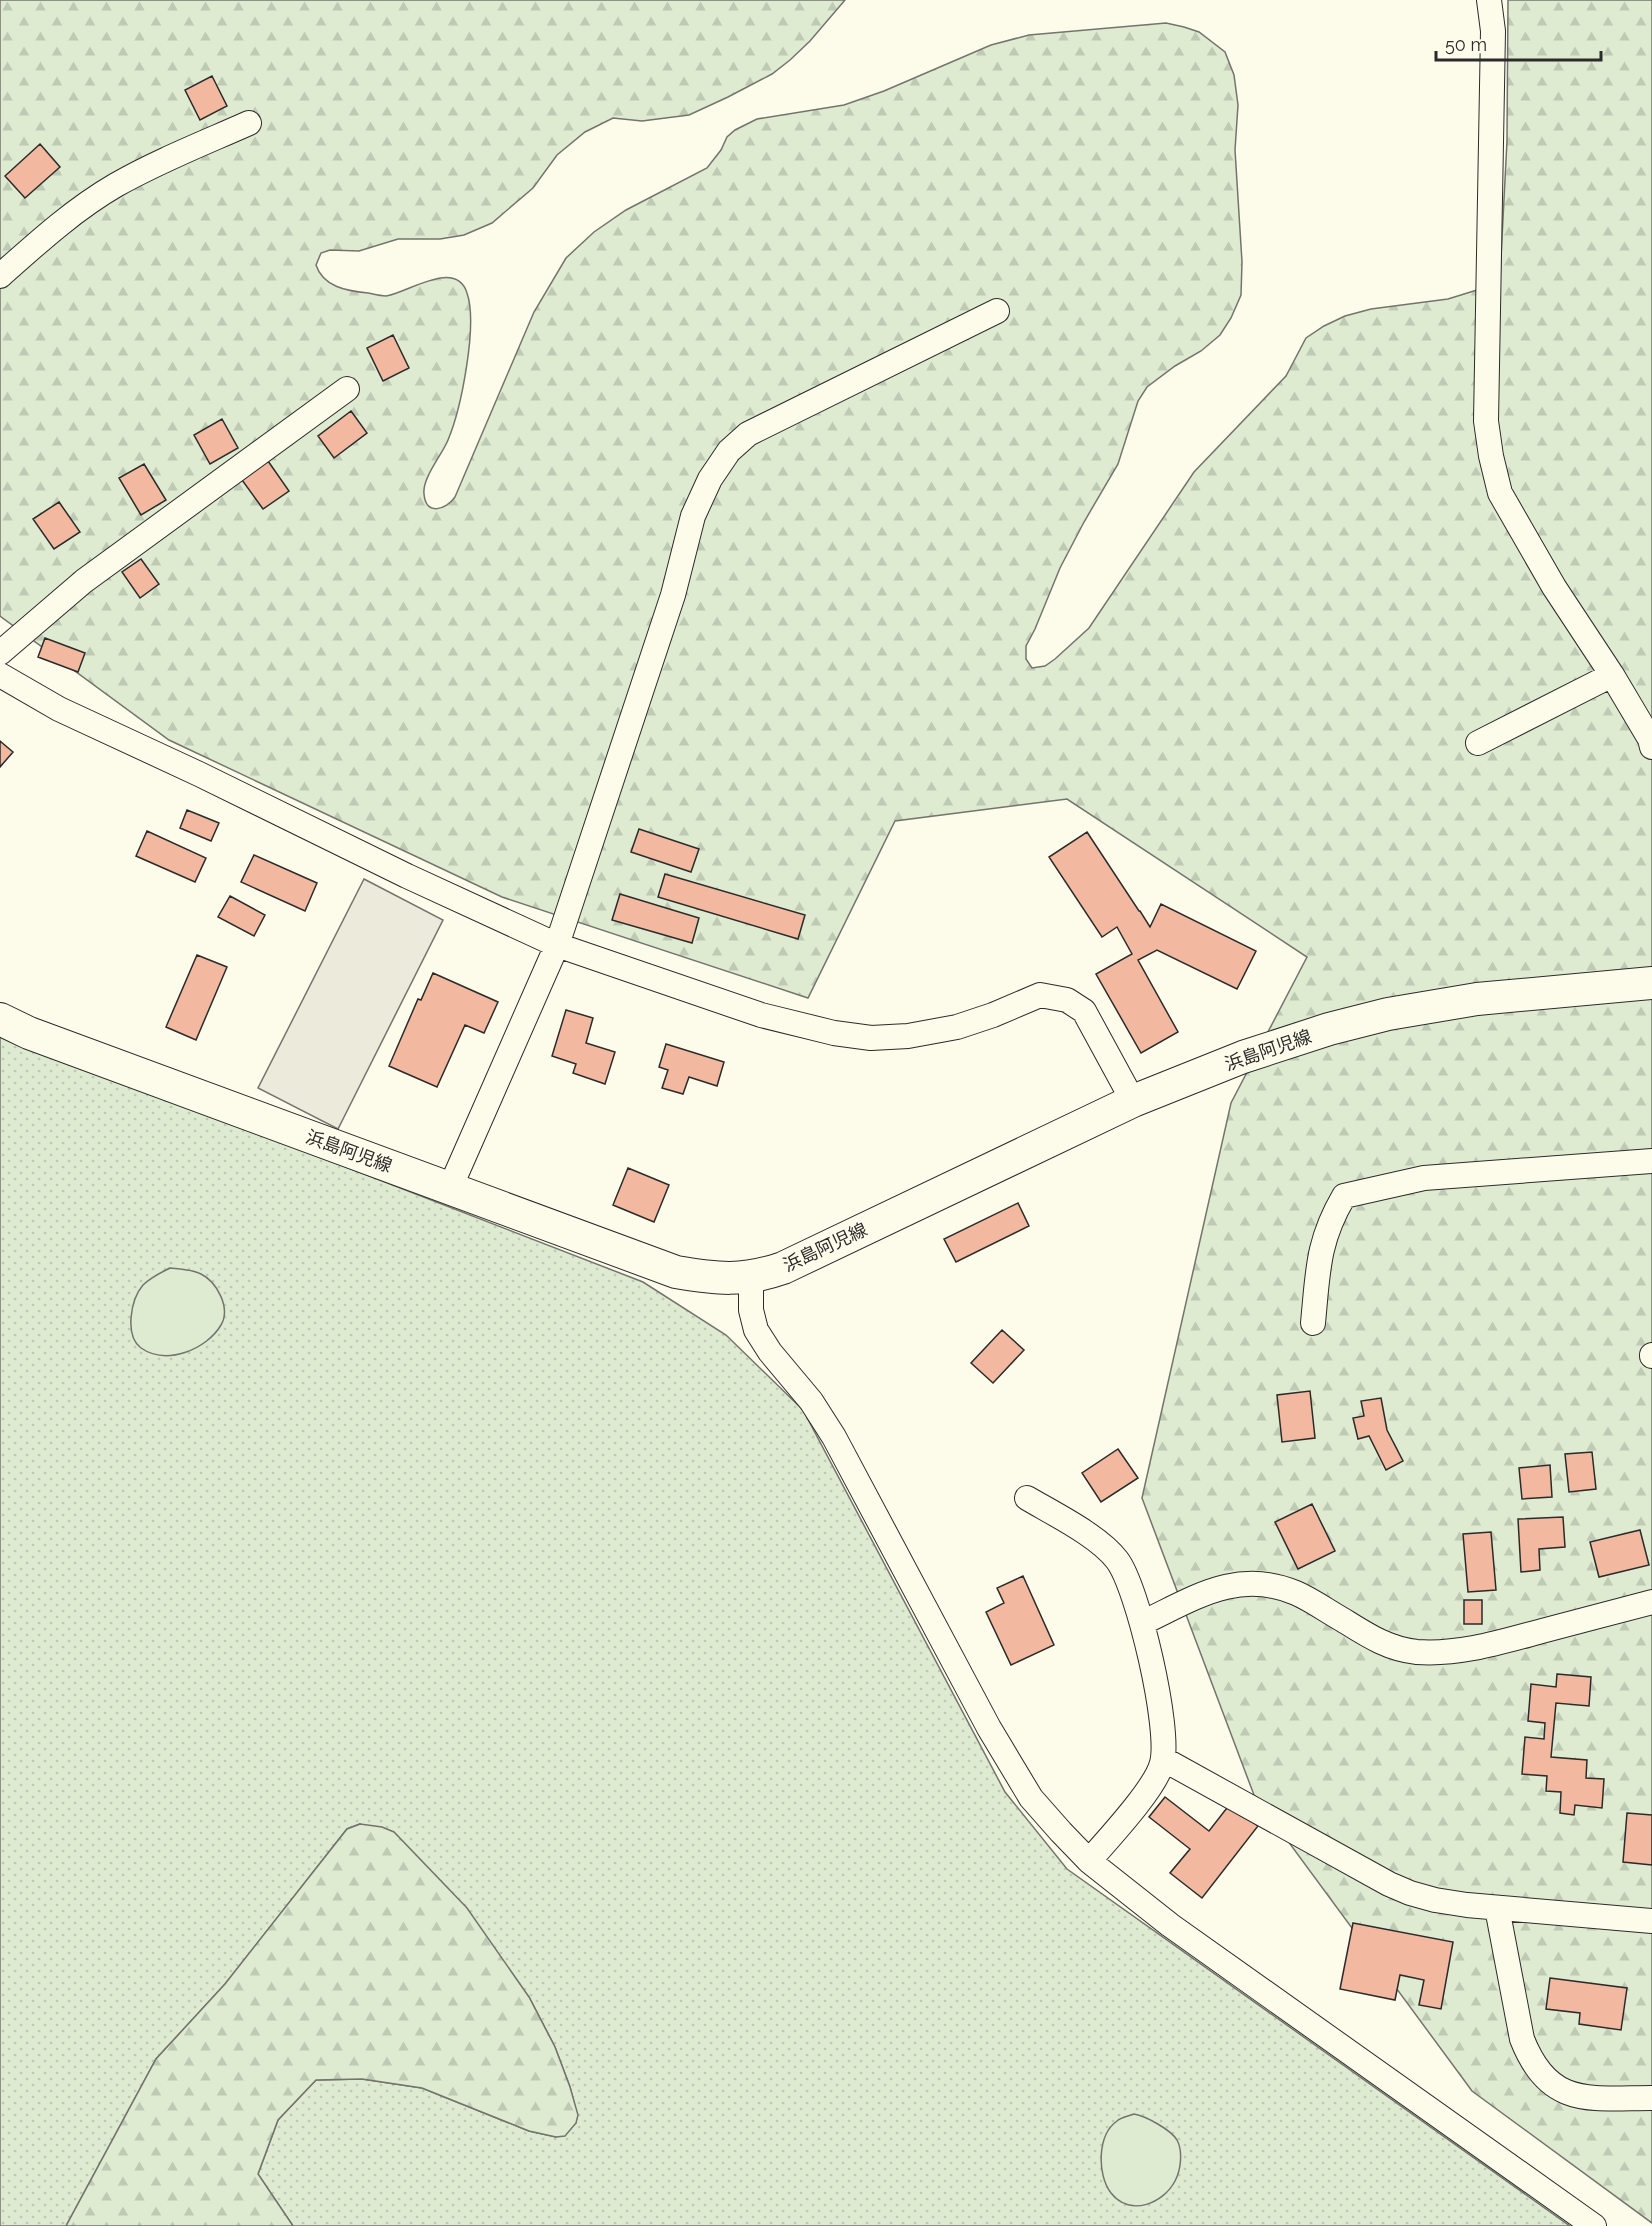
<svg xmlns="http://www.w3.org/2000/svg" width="1652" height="2226" viewBox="0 0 1652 2226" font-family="Raleway,'Noto Sans JP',sans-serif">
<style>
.grass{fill:url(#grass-dots);stroke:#74746e;stroke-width:1.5}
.forest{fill:url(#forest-firs);stroke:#74746e;stroke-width:1.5}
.pitch{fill:#deebd1;stroke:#74746e;stroke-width:1.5}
.parking{fill:#eceadb;stroke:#74746e;stroke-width:1.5}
.building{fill:#f2b8a0;stroke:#2b2b2b;stroke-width:1.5}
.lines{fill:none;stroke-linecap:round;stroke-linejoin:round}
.minor-casing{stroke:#2b2b2b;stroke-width:26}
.major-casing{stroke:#2b2b2b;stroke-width:34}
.minor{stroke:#fdfbea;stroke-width:24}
.major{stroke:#fdfbea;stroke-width:32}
.labels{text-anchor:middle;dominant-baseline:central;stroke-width:4.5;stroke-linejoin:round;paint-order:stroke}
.street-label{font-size:18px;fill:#2b2b2b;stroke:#fdfbea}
</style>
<defs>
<pattern id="grass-dots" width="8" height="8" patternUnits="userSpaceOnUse" patternTransform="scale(1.5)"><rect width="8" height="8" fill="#deebd1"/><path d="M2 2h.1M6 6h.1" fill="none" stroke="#bfcab4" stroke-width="1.8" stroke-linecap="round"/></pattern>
<pattern id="forest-firs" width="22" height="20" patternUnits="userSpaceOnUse" patternTransform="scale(1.5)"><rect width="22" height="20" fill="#deebd1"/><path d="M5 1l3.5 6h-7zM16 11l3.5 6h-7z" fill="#bfcab4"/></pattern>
</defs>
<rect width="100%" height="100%" fill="#fdfbea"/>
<path class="grass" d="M 0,1033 L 643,1282 L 726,1335 L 803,1410 L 1005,1792 L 1067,1869 L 1570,2226 L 293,2226 L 258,2174 L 278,2120 L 316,2080 L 362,2079 L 422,2088 L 529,2131 L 556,2137 L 576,2123 L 577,2115 L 570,2087 L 555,2047 L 529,1997 L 360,1824 L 347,1829 L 225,1984 L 156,2059 L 66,2226 L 0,2226 Z"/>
<path class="forest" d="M 0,0 L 845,0 L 810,41 L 790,60 L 772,74 L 728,97 L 689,115 L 642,121 L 613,118 L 585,132 L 557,155 L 533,188 L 492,223 L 464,235 L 440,239 L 398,239 L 359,251 L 330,250 L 321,253 L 316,265 C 323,287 347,291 368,293 C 373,294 380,296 386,296 C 407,293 456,258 467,293 C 478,325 461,409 448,440 C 442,455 422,478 424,494 C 426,516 446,510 455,497 L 534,312 L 566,258 L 594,232 L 626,210 L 707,168 L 721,150 L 727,137 L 735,130 L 757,119 L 844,105 L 884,91 L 991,45 L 1029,35 L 1166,23 L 1184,27 L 1199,32 L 1225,52 L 1234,75 L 1238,105 L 1235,150 L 1242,262 L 1241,295 L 1231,318 L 1220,335 L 1201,351 L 1175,366 L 1147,387 L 1138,401 L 1118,464 L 1084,522 L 1060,568 L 1035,629 L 1026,646 L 1026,659 L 1032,668 L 1045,666 L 1055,659 L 1089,628 L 1194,472 L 1286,376 L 1306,338 L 1324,326 L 1345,316 L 1371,309 L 1448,299 L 1477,290 L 1500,277 L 1507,141 L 1508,0 L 1652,0 L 1652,2223 L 1472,2091 L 1254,1795 L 1142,1498 L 1231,1103 L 1307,957 L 1067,799 L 895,821 L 808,998 L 502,897 L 169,740 L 0,616 Z
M 360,1824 L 382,1827 L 394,1832 L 467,1908 L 529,1997 L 555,2047 L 570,2087 L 578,2115 L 576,2123 L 565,2136 L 556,2137 L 529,2131 L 422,2088 L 362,2079 L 316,2080 L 278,2120 L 258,2174 L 293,2226 L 66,2226 L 156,2059 L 225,1984 L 347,1829 Z"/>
<path class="pitch" d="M 170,1268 C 181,1269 191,1269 201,1274 C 217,1282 231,1308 221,1325 C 207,1349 167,1366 141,1348 C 124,1335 131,1299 143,1285 C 151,1277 160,1273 170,1268 Z
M 1134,2114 C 1146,2116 1171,2130 1177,2140 C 1183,2151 1181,2170 1175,2181 C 1163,2204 1130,2217 1111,2193 C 1097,2175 1097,2135 1117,2121 C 1121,2117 1129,2116 1134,2114 Z"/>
<path class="parking" d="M 364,879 L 443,920 L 338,1129 L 258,1088 Z"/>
<path class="building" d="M 212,76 L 227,106 L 200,120 L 185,90 Z
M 40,144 L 60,167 L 25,198 L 5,176 Z
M 393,335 L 409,368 L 383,381 L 367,348 Z
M 351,411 L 367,433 L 334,458 L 318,436 Z
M 222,419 L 238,448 L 210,464 L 194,435 Z
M 268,461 L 289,491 L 263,509 L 242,480 Z
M 144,464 L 166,500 L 141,515 L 119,478 Z
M 59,502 L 80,532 L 54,549 L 33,519 Z
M 141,559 L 159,584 L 140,598 L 122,572 Z
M 45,638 L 85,653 L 78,672 L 38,657 Z
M 0,741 L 13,752 L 0,767 Z
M 187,810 L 219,823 L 211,841 L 180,828 Z
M 639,829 L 699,849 L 691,872 L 631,852 Z
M 147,831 L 206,858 L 195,882 L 136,856 Z
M 1087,832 L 1139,911 L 1140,911 L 1150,927 L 1161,904 L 1256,951 L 1237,989 L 1157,950 L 1138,960 L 1178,1032 L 1141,1053 L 1096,974 L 1132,954 L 1117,927 L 1102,937 L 1049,857 Z
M 254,855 L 317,883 L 305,911 L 241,882 Z
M 665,874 L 805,915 L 798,939 L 658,897 Z
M 620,894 L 699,918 L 692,943 L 612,920 Z
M 230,896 L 265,915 L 254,936 L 218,917 Z
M 197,955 L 227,967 L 196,1040 L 166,1027 Z
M 433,973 L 498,1002 L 484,1033 L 465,1025 L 437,1087 L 389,1066 L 418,999 L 421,1000 Z
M 566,1010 L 593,1018 L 586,1043 L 615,1052 L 605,1084 L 573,1073 L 576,1064 L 552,1056 Z
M 666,1044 L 724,1062 L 717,1086 L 689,1077 L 683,1094 L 662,1088 L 668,1070 L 659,1067 Z
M 628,1168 L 669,1185 L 654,1222 L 613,1205 Z
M 1018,1203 L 1029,1226 L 956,1262 L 944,1239 Z
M 1002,1330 L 1024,1350 L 993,1383 L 971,1363 Z
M 1310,1391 L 1315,1438 L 1282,1442 L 1277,1395 Z
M 1381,1398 L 1387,1430 L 1403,1461 L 1386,1470 L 1369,1436 L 1358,1439 L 1353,1418 L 1364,1416 L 1361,1401 Z
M 1118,1449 L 1138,1478 L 1101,1502 L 1082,1473 Z
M 1592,1452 L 1596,1489 L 1569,1492 L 1565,1454 Z
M 1550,1465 L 1552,1497 L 1522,1499 L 1519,1468 Z
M 1312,1504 L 1335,1551 L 1298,1569 L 1275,1522 Z
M 1563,1517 L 1565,1547 L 1539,1549 L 1540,1570 L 1521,1572 L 1518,1519 Z
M 1640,1530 L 1649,1565 L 1599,1577 L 1590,1542 Z
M 1491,1532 L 1496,1590 L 1468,1592 L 1463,1534 Z
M 1023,1576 L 1054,1645 L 1011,1665 L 986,1612 L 1004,1603 L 997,1588 Z
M 1464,1600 L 1482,1600 L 1482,1624 L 1464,1624 Z
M 1557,1674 L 1591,1677 L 1589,1706 L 1556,1703 L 1551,1757 L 1587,1760 L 1586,1778 L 1604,1779 L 1602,1808 L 1575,1805 L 1574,1815 L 1560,1813 L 1561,1792 L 1546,1791 L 1547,1776 L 1522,1774 L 1525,1737 L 1544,1739 L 1545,1723 L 1528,1721 L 1531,1684 L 1556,1687 Z
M 1165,1797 L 1209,1831 L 1230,1804 L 1258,1826 L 1202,1898 L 1170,1873 L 1190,1849 L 1149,1817 Z
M 1627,1813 L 1652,1815 L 1652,1865 L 1623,1862 Z
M 1353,1923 L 1453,1942 L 1441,2009 L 1419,2005 L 1424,1980 L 1400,1975 L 1395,2000 L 1340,1989 Z
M 1550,1978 L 1627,1988 L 1621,2030 L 1579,2024 L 1580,2013 L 1546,2009 Z"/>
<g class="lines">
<defs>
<path id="minor" d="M 1489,0 L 1493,31 L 1486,421 L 1491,456 L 1500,493 L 1554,587 L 1612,675 L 1650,739 L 1652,747
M 0,276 C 36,244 73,210 116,185 C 158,161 204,143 249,123
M 0,653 L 84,581 L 347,389
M 0,675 L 59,709 L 199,774 L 407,876 L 557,945 L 761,1015 L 834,1033 L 871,1038 L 908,1036 L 957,1027 L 993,1015 L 1040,995 L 1067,1000 L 1084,1011 L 1133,1101
M 1478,743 L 1612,675
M 450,1188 L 557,945 L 673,595 L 693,516 L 710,479 L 729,451 L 748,434 L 997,311
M 751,1278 L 751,1310 L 756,1330 L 770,1352 L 811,1401 L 834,1437 L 989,1728 L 1031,1798 L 1061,1832 L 1089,1861 L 1170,1925 L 1594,2226
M 1313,1323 C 1318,1272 1317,1242 1344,1196 L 1424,1178 L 1652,1161
M 1652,1355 L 1652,1356
M 1027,1498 C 1054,1514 1099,1536 1117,1560 C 1138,1587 1171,1729 1162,1763 C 1156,1788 1108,1839 1089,1861
M 1142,1623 C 1193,1599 1237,1568 1296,1593 C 1312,1600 1327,1611 1343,1620 C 1367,1635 1388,1649 1417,1652 C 1460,1655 1501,1642 1542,1631 C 1579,1621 1615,1612 1652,1602
M 1163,1759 L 1389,1884 L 1410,1893 L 1435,1900 L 1467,1905 L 1652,1921
M 1497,1908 L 1522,2039 C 1549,2108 1589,2098 1652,2098"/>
<path id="major" d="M 0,1019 L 29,1033 L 676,1272 C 717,1279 743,1282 783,1268 L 1133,1101 L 1243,1057 L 1329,1029 L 1388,1014 L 1477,999 L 1652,983"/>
</defs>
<use href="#minor" class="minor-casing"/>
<use href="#major" class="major-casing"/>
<use href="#minor" class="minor"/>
<use href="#major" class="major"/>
</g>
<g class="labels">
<g class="street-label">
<text transform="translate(1268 1050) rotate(-19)">浜島阿児線</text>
<text transform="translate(349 1151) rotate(20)">浜島阿児線</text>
<text transform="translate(825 1247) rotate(-25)">浜島阿児線</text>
</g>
</g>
<path d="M1436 51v9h165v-9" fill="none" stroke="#2b2b2b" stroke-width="3"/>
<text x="1445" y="51" font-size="18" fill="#2b2b2b" stroke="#fdfbea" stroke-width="4.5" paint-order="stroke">50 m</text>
</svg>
